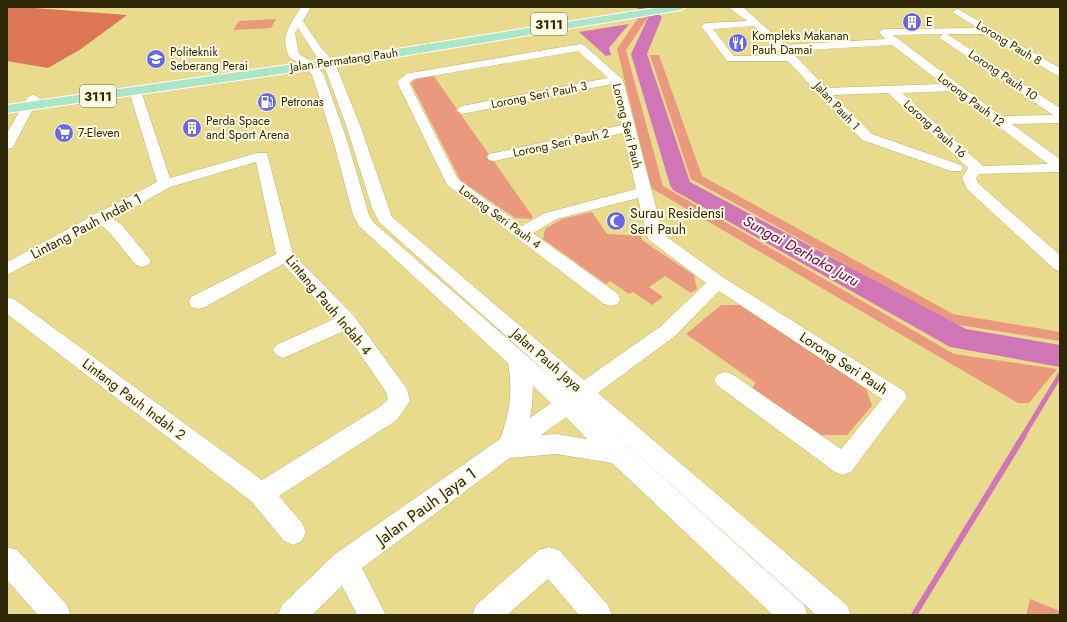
<svg xmlns="http://www.w3.org/2000/svg" width="1067" height="622" viewBox="0 0 1067 622" font-family="Jost,sans-serif">
<style>
.green{fill:#ea997e}
.forest{fill:#dd7655}
.water{fill:#d076b6}
.lines{fill:none;stroke-linecap:round;stroke-linejoin:round}
.stream-far1{stroke:#d076b6;stroke-width:5}
.stream{stroke:#d076b6;stroke-width:6}
.river{fill:#d076b6;fill-rule:evenodd}
.minor-casing{stroke:#beaf64;stroke-width:1}
.major-casing{stroke:#fff;stroke-width:2}
.minor{fill:#fff;fill-rule:evenodd}
.major{fill:#aae6c7;fill-rule:evenodd}
.labels{text-anchor:middle;dominant-baseline:central;stroke-width:4;stroke-linejoin:round;paint-order:stroke}
.far-poi-label{font-size:12px;fill:#2e2807;stroke:#fffbe5;text-anchor:start}
.far-street-label{font-size:12px;fill:#2e2807;stroke:#fffbe5}
.shield{fill:#fffbe5;stroke:#6d674a;stroke-width:1}
.shield-label{font-size:13px;font-weight:bold;fill:#2e2807}
.poi-label{font-size:14px;fill:#2e2807;stroke:#fffbe5;text-anchor:start}
.street-label{font-size:14px;fill:#2e2807;stroke:#fffbe5}
.water-label{font-size:15px;font-style:italic;fill:#760260;stroke:#fffbe5}
.near-street-label{font-size:17px;fill:#2e2807;stroke:#fffbe5}
</style>
<rect width="100%" height="100%" fill="#e9db8e"/>
<path class="green" d="M 648,17 L 626,50 L 663,186 L 954,354 L 1057,369 L 1029,403 L 1018,403 L 651,188 L 617,49 L 638,18 Z
M 276,19 L 271,28 L 233,30 L 239,21 Z
M 650,55 L 659,55 L 702,176 L 953,314 L 1060,332 L 1060,341 L 953,324 L 691,179 Z
M 433,75 L 533,217 L 531,219 L 515,218 L 461,181 L 411,83 L 417,78 Z
M 592,212 L 607,234 L 641,236 L 642,240 L 694,275 L 697,289 L 691,293 L 665,276 L 649,287 L 663,297 L 652,305 L 633,292 L 629,294 L 610,281 L 606,284 L 543,239 L 545,229 L 562,219 Z
M 721,305 L 741,305 L 866,388 L 872,406 L 847,435 L 820,435 L 752,388 L 756,383 L 686,334 Z
M 1030,599 L 1060,611 L 1060,615 L 1026,615 Z"/>
<path class="forest" d="M 7,7 L 21,7 L 127,15 L 81,49 L 48,68 L 7,61 Z"/>
<path class="water" d="M 629,24 L 609,48 L 611,55 L 606,56 L 579,32 Z"/>
<g class="lines">
<path class="stream-far1" d="M 1023,436 L 1060,375"/>
<path class="stream" d="M 914,615 L 1024,435"/>
<path class="river" d="M 636,7 L 651,7 L 662,17 L 647,54 L 690,182 L 966,329 L 1060,345 L 1060,367 L 950,347 L 673,190 L 670,185 L 631,54 L 648,18 Z"/>
<defs>
<path id="minor" d="M 301,7 L 311,7 L 303,21 L 322,49 L 335,63 L 360,125 L 392,217 L 584,380 L 661,326 L 706,283 L 649,240 L 647,236 L 638,198 L 557,219 L 533,233 L 618,294 L 620,299 L 618,304 L 611,306 L 604,304 L 447,185 L 397,82 L 406,74 L 410,73 L 580,44 L 584,45 L 623,80 L 663,234 L 724,278 L 904,391 L 907,397 L 851,472 L 843,475 L 835,472 L 718,386 L 714,380 L 718,374 L 725,372 L 732,374 L 841,449 L 882,399 L 719,291 L 675,336 L 598,393 L 847,605 L 851,615 L 816,615 L 589,411 L 804,605 L 808,615 L 773,615 L 612,463 L 556,454 L 510,458 L 362,568 L 386,615 L 357,615 L 342,586 L 312,615 L 278,615 L 282,605 L 335,554 L 500,439 C 510,413 513,390 508,363 L 359,226 L 353,215 L 333,140 L 312,75 L 306,67 L 290,58 C 278,38 291,24 301,7 ZM 298,28 L 314,53 L 323,63 L 346,125 L 372,208 L 379,222 L 555,380 L 374,223 L 369,215 L 347,140 L 324,75 L 314,63 L 299,54 L 295,33 ZM 578,51 L 608,78 L 462,106 L 456,110 L 462,114 L 612,84 L 622,125 L 494,153 L 489,154 L 487,157 L 489,160 L 494,161 L 623,133 L 636,189 L 545,213 L 522,226 L 458,179 L 409,83 L 414,79 ZM 533,386 L 551,403 L 530,418 L 532,405 ZM 566,417 L 587,439 L 556,434 L 541,435 Z
M 728,7 L 744,8 L 785,45 L 885,39 L 879,32 L 884,29 L 978,28 L 955,14 L 953,12 L 958,9 L 1060,68 L 1060,76 L 1056,75 L 988,34 L 947,34 L 1060,108 L 1060,123 L 1012,124 L 1060,159 L 1060,172 L 979,174 L 976,178 L 979,184 L 1060,255 L 1060,271 L 1054,269 L 967,189 L 962,178 L 968,168 L 888,93 L 833,95 L 872,134 L 961,165 L 963,168 L 961,171 L 951,171 L 862,140 L 788,61 L 727,61 L 701,26 L 706,23 L 747,21 ZM 754,26 L 783,55 L 734,56 L 713,29 ZM 943,34 L 940,37 L 941,39 L 1053,115 L 1001,116 L 893,35 ZM 892,45 L 943,84 L 826,88 L 791,51 ZM 952,91 L 1048,164 L 983,166 L 902,93 Z
M 135,87 L 141,91 L 170,178 L 257,153 L 267,153 L 293,254 L 354,316 L 407,389 L 410,401 L 397,420 L 279,496 L 302,523 L 306,532 L 302,541 L 293,545 L 284,541 L 252,502 L 7,314 L 7,297 L 14,299 L 262,480 L 381,406 L 388,399 L 386,392 L 344,331 L 290,355 L 283,358 L 276,355 L 273,350 L 276,345 L 334,319 L 283,264 L 205,307 L 198,309 L 191,307 L 189,302 L 191,297 L 276,254 L 256,162 L 170,187 L 113,219 L 121,224 L 148,257 L 151,261 L 148,265 L 142,267 L 136,265 L 109,232 L 101,225 L 7,275 L 7,262 L 92,216 L 94,214 L 100,212 L 157,182 L 129,91 Z
M 33,94 L 39,98 L 14,145 L 12,148 L 7,149 L 7,133 L 27,98 Z
M 7,547 L 17,550 L 67,605 L 71,615 L 38,615 L 7,580 Z
M 549,547 L 559,550 L 608,605 L 612,615 L 579,615 L 548,579 L 507,615 L 472,615 L 476,605 L 539,550 Z"/>
<path id="major" d="M 661,7 L 686,7 L 681,10 L 378,60 L 7,113 L 7,105 L 378,52 Z"/>
</defs>
<use href="#minor" class="minor-casing"/>
<use href="#major" class="major-casing"/>
<use href="#minor" class="minor"/>
<use href="#major" class="major"/>
</g>
<defs>
<symbol id="building-disc" viewBox="-11 -11 22 22"><circle r="9.5" fill="#6769e2" stroke="#fffbe5"/><path d="M-4-6H4V6H1V3H-1V6H-4ZM-2.5-4.3h1.7v1.8h-1.7ZM.8-4.3h1.7v1.8H.8ZM-2.5-1h1.7V.8h-1.7ZM.8-1h1.7V.8H.8Z" fill="#fff"/></symbol>
<symbol id="restaurant-disc" viewBox="-11 -11 22 22"><circle r="9.5" fill="#6769e2" stroke="#fffbe5"/><path d="M-5-6h1v4h1v-4h1v4h1v-4h1v5L-1.5 .5V6h-2V.5L-5-1ZM5-6V6H3V1.5H1.5Q1.5-4 5-6Z" fill="#fff"/></symbol>
<symbol id="university-disc" viewBox="-11 -11 22 22"><circle r="9.5" fill="#6769e2" stroke="#fffbe5"/><path d="M0-5L7-2L0 1L-7-2ZM-4 1L0 2.5L4 1V4Q0 6-4 4Z" fill="#fff"/></symbol>
<symbol id="fuel-disc" viewBox="-11 -11 22 22"><circle r="9.5" fill="#6769e2" stroke="#fffbe5"/><path d="M-5.5-6h7V0h2V4h1.3V-2.5L3-4.5l.8-.8L6-3V5H2.5V1h-1V6h-7ZM-4.2-4.7v3.2H.2V-4.7Z" fill="#fff"/></symbol>
<symbol id="supermarket-disc" viewBox="-11 -11 22 22"><circle r="9.5" fill="#6769e2" stroke="#fffbe5"/><path d="M-6-5.5h2.5l.6 2H6L4.5 2H-2.5L-4.4-4H-6ZM-1.5 3.2a1.3 1.3 0 1 0 .1 0ZM3 3.2a1.3 1.3 0 1 0 .1 0Z" fill="#fff"/></symbol>
<symbol id="mosque-disc" viewBox="-11 -11 22 22"><circle r="9.5" fill="#6769e2" stroke="#fffbe5"/><path d="M3.5-4.9A6 6 0 1 0 3.5 4.9A5 5 0 1 1 3.5-4.9Z" fill="#fff"/></symbol>
</defs>
<g fill-rule="evenodd">
<use href="#building-disc" x="901" y="11" width="22" height="22"/>
<use href="#restaurant-disc" x="727" y="32" width="22" height="22"/>
<use href="#university-disc" x="145" y="48" width="22" height="22"/>
<use href="#fuel-disc" x="256" y="91" width="22" height="22"/>
<use href="#building-disc" x="181" y="117" width="22" height="22"/>
<use href="#supermarket-disc" x="53" y="122" width="22" height="22"/>
<use href="#mosque-disc" x="605" y="210" width="22" height="22"/>
</g>
<g class="labels">
<g class="far-poi-label">
<text x="926" y="22">E</text>
<text x="752" y="36">Kompleks Makanan<tspan x="752" dy="14">Pauh Damai</tspan></text>
<text x="170" y="52">Politeknik<tspan x="170" dy="14">Seberang Perai</tspan></text>
<text x="281" y="102">Petronas</text>
<text x="206" y="121">Perda Space<tspan x="206" dy="14">and Sport Arena</tspan></text>
<text x="78" y="133">7-Eleven</text>
</g>
<g class="far-street-label">
<text transform="translate(1009 43) rotate(31)">Lorong Pauh 8</text>
<text transform="translate(344 60) rotate(-8)">Jalan Permatang Pauh</text>
<text transform="translate(1003 75) rotate(34)">Lorong Pauh 10</text>
<text transform="translate(539 95) rotate(-11)">Lorong Seri Pauh 3</text>
<text transform="translate(971 100) rotate(37)">Lorong Pauh 12</text>
<text transform="translate(837 106) rotate(47)">Jalan Pauh 1</text>
<text transform="translate(627 126) rotate(76)">Lorong Seri Pauh</text>
<text transform="translate(935 129) rotate(42)">Lorong Pauh 16</text>
<text transform="translate(561 143) rotate(-12)">Lorong Seri Pauh 2</text>
<text transform="translate(500 217) rotate(36)">Lorong Seri Pauh 4</text>
</g>
<g class="shield">
<rect x="531" y="13" width="36" height="22" rx="3"/>
<rect x="80" y="85" width="36" height="22" rx="3"/>
</g>
<g class="shield-label">
<text x="549" y="24">3111</text>
<text x="98" y="96">3111</text>
</g>
<g class="poi-label">
<text x="630" y="213">Surau Residensi<tspan x="630" dy="16">Seri Pauh</tspan></text>
</g>
<g class="street-label">
<text transform="translate(86 226) rotate(-28)">Lintang Pauh Indah 1</text>
<text transform="translate(329 305) rotate(50)">Lintang Pauh Indah 4</text>
<text transform="translate(547 360) rotate(41)">Jalan Pauh Jaya</text>
<text transform="translate(844 363) rotate(33)">Lorong Seri Pauh</text>
<text transform="translate(134 399) rotate(37)">Lintang Pauh Indah 2</text>
</g>
<g class="water-label">
<text transform="translate(801 251) rotate(29)">Sungai Derhaka Juru</text>
</g>
<g class="near-street-label">
<text transform="translate(426 506) rotate(-36)">Jalan Pauh Jaya 1</text>
</g>
</g>
<rect width="1067" height="622" fill="none" stroke="#2e2807" stroke-width="16"/>
</svg>
